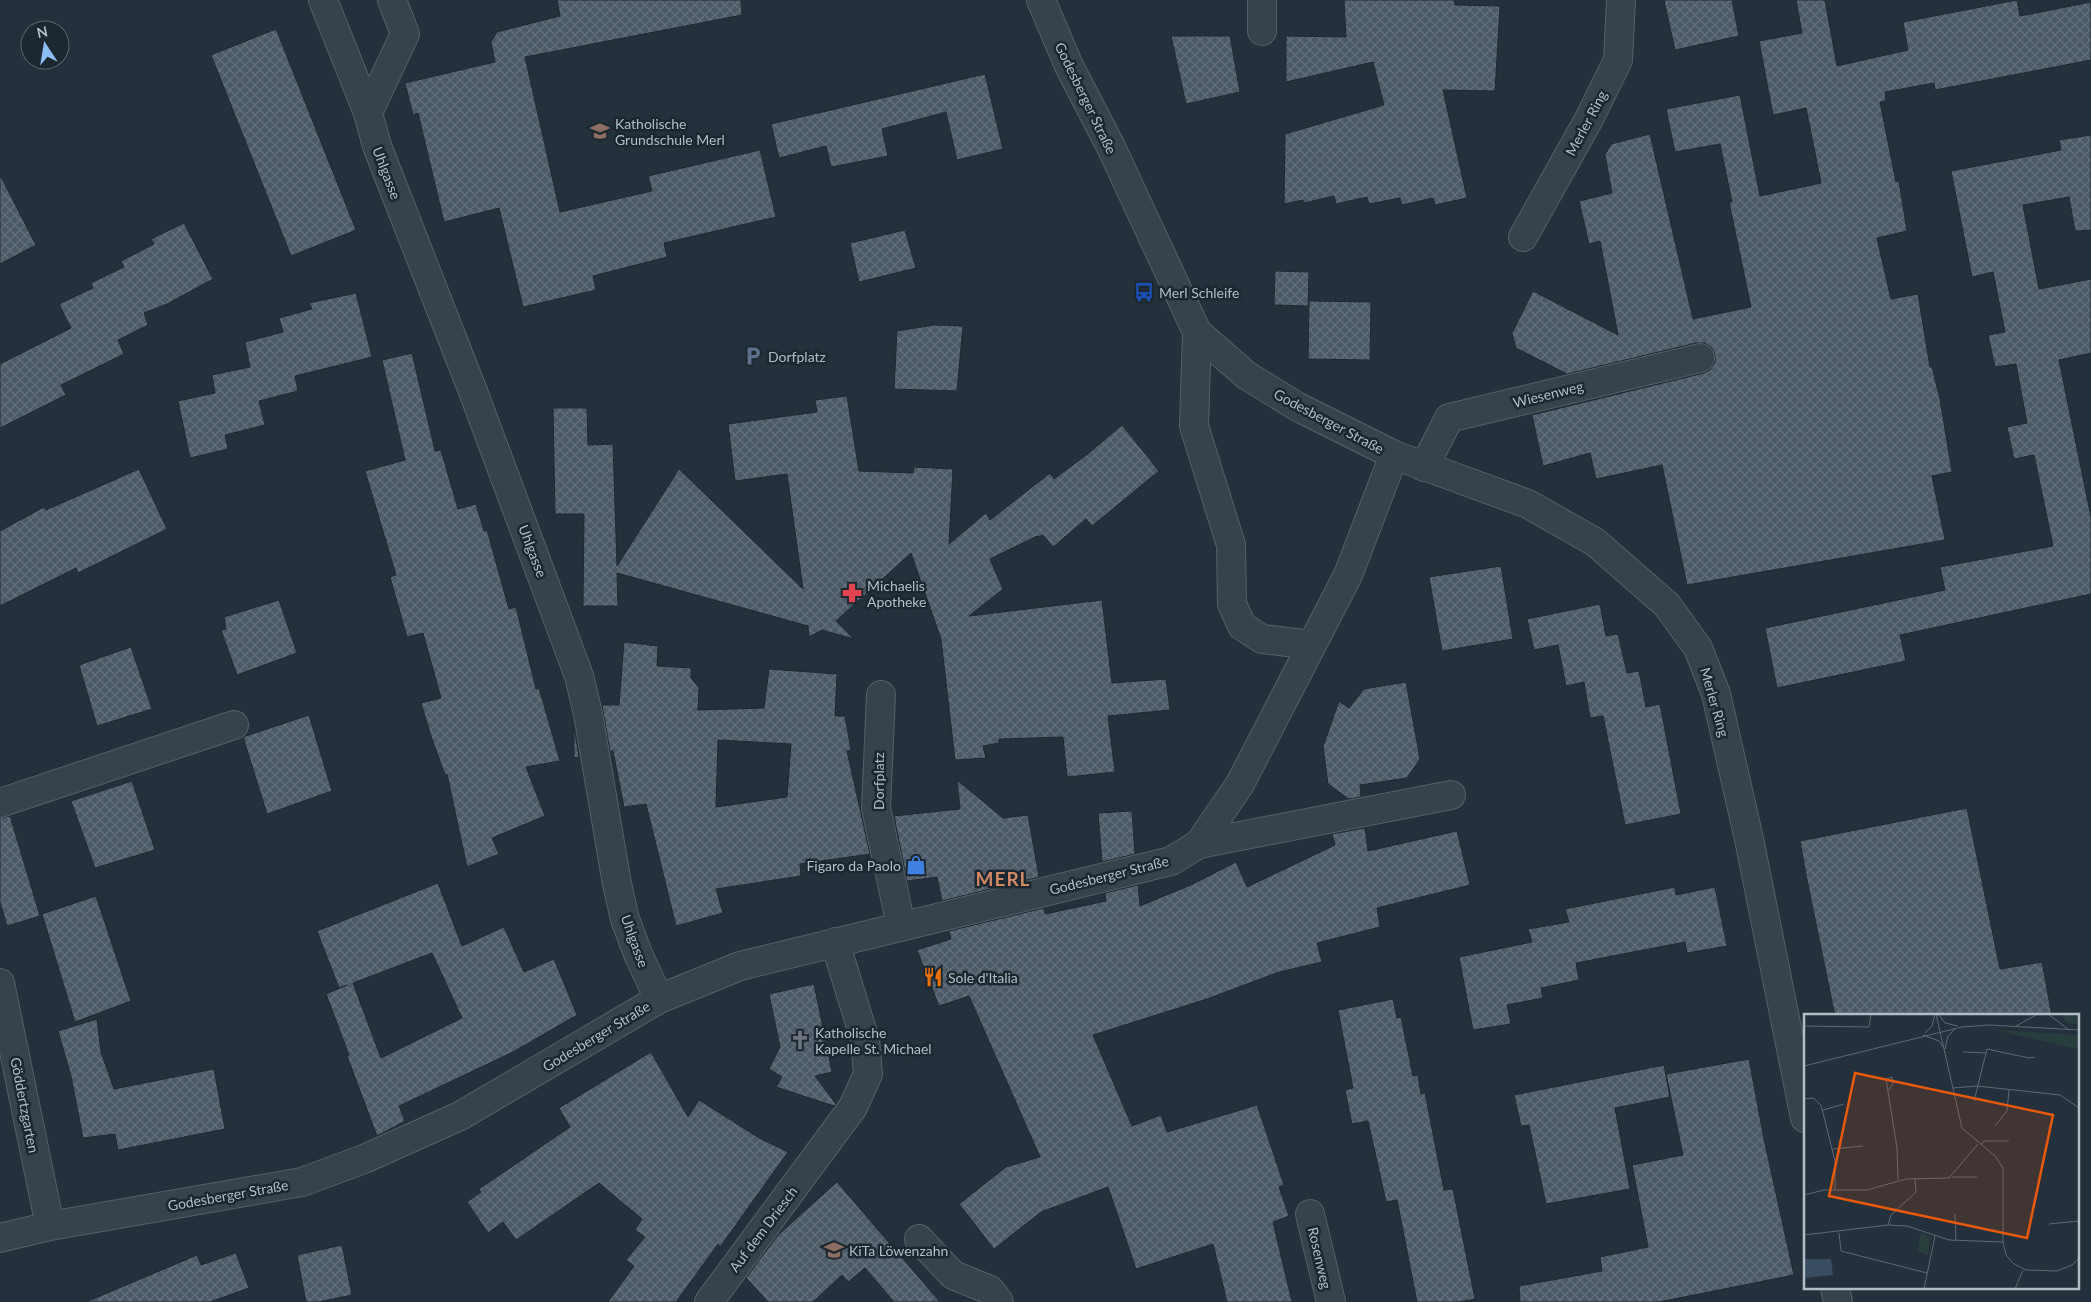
<svg xmlns="http://www.w3.org/2000/svg" width="2091" height="1302" viewBox="0 0 2091 1302" font-family="Lato,sans-serif">
<style>
.building{fill:url(#building-cross-hatch);stroke:#1f2932;fill-rule:evenodd}
.lines{fill:none;stroke-linecap:round;stroke-linejoin:round}
.minor-casing{stroke:#566069;stroke-width:30}
.minor{stroke:#37424b;stroke-width:28}
.labels{text-anchor:middle;dominant-baseline:central;stroke-width:5;stroke-linejoin:round;paint-order:stroke}
.street-label{font-size:14px;fill:#b3bdc7;stroke:#1d2730}
.poi-label{font-size:14px;fill:#b3bdc7;stroke:#1d2730;text-anchor:start}
.district-label{font-size:19px;font-weight:bold;letter-spacing:1px;fill:#d08965;stroke:#1d2730}
.inset-road{fill:none;stroke:#5d6873;stroke-width:1}
.view{fill:#e8590c;fill-opacity:0.15;stroke:#e8590c;stroke-width:2.5}
.inset-edge{fill:none;stroke:#b3bdc7;stroke-width:2.5}
</style>
<defs>
<pattern id="building-cross-hatch" width="8" height="8" patternUnits="userSpaceOnUse" patternTransform="scale(1.25)"><rect width="8" height="8" fill="#4c5a67"/><path d="M0 0l8 8M0 8l8-8" fill="none" stroke="#63707b"/></pattern>
</defs>
<rect width="100%" height="100%" fill="#24303b"/>
<path class="building" d="M 557,0 L 741,0 L 742,15 L 525,57 L 560,212 L 652,191 L 648,176 L 760,150 L 776,217 L 664,243 L 667,257 L 593,276 L 596,290 L 523,307 L 499,208 L 444,222 L 418,113 L 413,115 L 405,83 L 495,62 L 491,42 L 497,32 L 560,16 Z
M 1344,0 L 1454,0 L 1455,5 L 1500,6 L 1495,91 L 1443,90 L 1467,198 L 1435,205 L 1433,198 L 1402,205 L 1400,198 L 1369,204 L 1367,197 L 1336,204 L 1334,196 L 1304,203 L 1303,200 L 1284,204 L 1285,134 L 1384,105 L 1373,62 L 1286,82 L 1286,36 L 1346,37 Z
M 1664,0 L 1732,0 L 1739,36 L 1675,50 Z
M 1796,0 L 1825,0 L 1837,66 L 1908,50 L 1903,22 L 2017,0 L 2020,16 L 2091,2 L 2091,60 L 1935,90 L 1934,83 L 1885,92 L 1886,101 L 1880,102 L 1896,182 L 1899,181 L 1907,231 L 1877,238 L 1891,299 L 1918,294 L 1930,367 L 1932,367 L 1940,399 L 1952,472 L 1932,476 L 1945,540 L 1687,585 L 1662,465 L 1596,479 L 1590,453 L 1543,466 L 1532,415 L 1704,373 L 1710,370 L 1715,363 L 1715,355 L 1712,348 L 1705,343 L 1696,343 L 1567,374 L 1516,348 L 1512,333 L 1533,291 L 1618,335 L 1600,241 L 1589,244 L 1579,201 L 1612,193 L 1605,155 L 1611,144 L 1650,134 L 1693,319 L 1751,307 L 1729,202 L 1732,202 L 1720,144 L 1675,152 L 1666,109 L 1740,95 L 1760,196 L 1821,183 L 1806,108 L 1773,115 L 1759,41 L 1802,33 Z
M 276,29 L 356,230 L 291,256 L 211,55 Z
M 1171,36 L 1230,36 L 1240,92 L 1186,104 Z
M 985,74 L 1003,149 L 957,160 L 946,112 L 882,129 L 888,156 L 831,167 L 826,146 L 779,158 L 771,124 Z
M 2091,135 L 2091,230 L 2075,231 L 2069,197 L 2023,205 L 2039,289 L 2091,279 L 2091,353 L 2059,360 L 2091,517 L 2091,594 L 1900,635 L 1906,661 L 1777,688 L 1765,628 L 1945,590 L 1940,567 L 2053,546 L 2034,455 L 2014,459 L 2007,427 L 2027,423 L 2016,364 L 1995,367 L 1988,335 L 2005,332 L 1993,272 L 1972,277 L 1951,171 L 2061,150 L 2059,140 Z
M 0,175 L 36,245 L 0,264 Z
M 184,223 L 213,279 L 167,304 L 144,313 L 148,325 L 118,340 L 124,354 L 61,385 L 66,395 L 0,428 L 0,364 L 71,328 L 59,304 L 93,288 L 91,283 L 124,267 L 121,261 L 154,244 L 151,239 Z
M 905,230 L 916,268 L 859,282 L 850,243 Z
M 1275,271 L 1309,272 L 1308,306 L 1274,305 Z
M 356,293 L 372,357 L 295,376 L 298,391 L 259,401 L 265,425 L 225,435 L 228,449 L 190,458 L 178,401 L 215,393 L 212,375 L 250,367 L 245,342 L 283,332 L 279,318 L 312,309 L 309,303 Z
M 1309,301 L 1371,302 L 1370,360 L 1308,359 Z
M 934,325 L 963,326 L 957,391 L 894,389 L 897,331 Z
M 412,353 L 435,451 L 441,450 L 458,509 L 476,504 L 484,531 L 487,530 L 509,609 L 516,607 L 536,689 L 539,688 L 560,761 L 526,767 L 545,816 L 492,838 L 499,854 L 467,867 L 447,774 L 445,775 L 431,736 L 421,703 L 441,698 L 423,633 L 407,637 L 390,577 L 396,575 L 365,471 L 405,460 L 382,360 Z
M 847,396 L 859,471 L 913,473 L 914,467 L 953,469 L 949,544 L 986,513 L 990,520 L 1050,473 L 1054,479 L 1089,453 L 1122,425 L 1159,471 L 1092,526 L 1086,519 L 1053,547 L 1043,535 L 1038,537 L 1037,536 L 990,559 L 1003,589 L 969,616 L 1102,600 L 1112,683 L 1166,679 L 1170,710 L 1108,716 L 1115,772 L 1067,777 L 1063,737 L 999,739 L 999,743 L 983,746 L 986,758 L 955,760 L 941,639 L 911,553 L 836,621 L 854,639 L 822,630 L 809,637 L 808,626 L 617,573 L 618,606 L 583,606 L 584,514 L 555,514 L 553,408 L 587,408 L 588,445 L 613,444 L 617,566 L 679,469 L 803,589 L 787,474 L 735,481 L 728,424 L 817,412 L 815,400 Z
M 139,469 L 167,529 L 78,573 L 76,568 L 0,606 L 0,531 L 44,507 L 46,510 Z
M 1501,566 L 1513,639 L 1442,651 L 1429,577 Z
M 279,600 L 297,653 L 237,675 L 221,630 L 226,629 L 224,617 Z
M 1600,604 L 1606,636 L 1618,634 L 1627,673 L 1639,671 L 1646,707 L 1660,704 L 1681,814 L 1625,825 L 1603,716 L 1590,718 L 1584,682 L 1566,686 L 1558,645 L 1534,650 L 1527,619 Z
M 624,642 L 658,646 L 657,666 L 691,668 L 691,678 L 699,688 L 698,710 L 764,708 L 769,669 L 837,674 L 835,716 L 845,716 L 851,750 L 847,751 L 870,854 L 800,864 L 801,876 L 716,889 L 723,913 L 676,926 L 646,804 L 624,807 L 613,751 L 610,751 L 602,705 L 619,705 ZM 718,740 L 791,744 L 787,797 L 716,807 Z
M 131,647 L 152,709 L 97,726 L 79,665 Z
M 1406,682 L 1420,759 L 1407,778 L 1360,785 L 1361,797 L 1349,799 L 1328,784 L 1323,747 L 1339,701 L 1349,708 L 1364,689 Z
M 309,715 L 332,791 L 267,814 L 243,737 Z
M 574,726 L 579,757 L 574,758 Z
M 957,780 L 1003,818 L 1028,815 L 1039,877 L 942,901 L 937,877 L 907,881 L 894,816 L 960,809 Z
M 132,781 L 155,850 L 95,868 L 71,801 Z
M 1967,808 L 2000,969 L 2042,962 L 2052,1016 L 1835,1016 L 1807,880 L 1800,841 Z
M 1132,811 L 1135,854 L 1102,862 L 1098,813 Z
M 10,816 L 40,916 L 7,926 L 0,902 L 0,818 Z
M 1365,828 L 1368,851 L 1457,831 L 1470,885 L 1377,908 L 1380,927 L 1317,943 L 1322,962 L 1279,972 L 1207,999 L 1093,1035 L 1132,1126 L 1161,1115 L 1167,1132 L 1257,1105 L 1284,1185 L 1279,1187 L 1289,1216 L 1273,1222 L 1292,1302 L 1227,1302 L 1213,1244 L 1136,1269 L 1108,1187 L 1041,1212 L 994,1249 L 959,1204 L 1006,1167 L 1040,1157 L 969,996 L 939,1006 L 917,950 L 951,939 L 949,931 L 1044,908 L 1045,914 L 1106,901 L 1105,893 L 1138,885 L 1140,906 L 1193,884 L 1236,862 L 1247,887 L 1335,845 L 1332,834 Z
M 438,883 L 462,946 L 504,927 L 524,972 L 554,959 L 577,1015 L 513,1052 L 399,1106 L 405,1121 L 377,1136 L 347,1056 L 349,1055 L 326,994 L 347,985 L 339,988 L 317,931 ZM 432,953 L 462,1018 L 381,1058 L 353,983 Z
M 1675,887 L 1676,895 L 1715,887 L 1727,946 L 1687,953 L 1685,942 L 1576,963 L 1579,980 L 1541,988 L 1543,998 L 1507,1005 L 1511,1024 L 1473,1030 L 1459,957 L 1532,942 L 1528,929 L 1569,922 L 1565,909 Z
M 96,896 L 131,1001 L 75,1022 L 42,914 Z
M 814,984 L 832,1072 L 815,1076 L 836,1104 L 834,1106 L 776,1087 L 782,1077 L 769,1069 L 780,1047 L 769,994 Z
M 1393,999 L 1397,1018 L 1401,1017 L 1413,1076 L 1418,1075 L 1421,1094 L 1425,1093 L 1444,1190 L 1453,1189 L 1475,1299 L 1459,1302 L 1417,1302 L 1397,1200 L 1386,1202 L 1368,1121 L 1352,1124 L 1345,1090 L 1353,1088 L 1338,1010 Z
M 97,1019 L 101,1052 L 114,1089 L 214,1069 L 225,1129 L 118,1150 L 115,1134 L 83,1138 L 71,1076 L 58,1031 Z
M 651,1052 L 688,1117 L 699,1100 L 759,1138 L 788,1152 L 720,1247 L 718,1244 L 676,1302 L 608,1302 L 634,1266 L 626,1260 L 645,1237 L 635,1230 L 642,1219 L 599,1183 L 516,1240 L 503,1222 L 488,1233 L 467,1202 L 481,1192 L 479,1189 L 570,1127 L 559,1108 Z
M 1749,1059 L 1764,1139 L 1794,1275 L 1659,1302 L 1520,1302 L 1519,1286 L 1602,1271 L 1600,1257 L 1648,1247 L 1632,1165 L 1683,1155 L 1666,1074 Z
M 1664,1065 L 1670,1097 L 1615,1108 L 1630,1189 L 1546,1204 L 1529,1125 L 1521,1126 L 1514,1095 Z
M 837,1182 L 940,1302 L 894,1302 L 865,1268 L 848,1282 L 842,1275 L 813,1302 L 768,1302 L 751,1283 L 746,1278 L 778,1235 Z
M 342,1245 L 352,1295 L 318,1302 L 306,1302 L 297,1255 Z
M 236,1253 L 249,1288 L 210,1302 L 86,1302 L 197,1255 L 201,1265 Z"/>
<g class="lines">
<defs>
<path id="minor" d="M 323,0 L 368,113 L 377,146 L 474,394 L 579,676 L 588,714 L 617,884 L 625,919 L 638,954 L 659,999
M 1041,0 L 1069,66 L 1111,147 L 1197,332 L 1246,375 L 1298,407 L 1394,455 L 1528,504 L 1595,542 L 1667,605 L 1698,648 L 1716,694 L 1749,839 L 1805,1118
M 1262,31 L 1262,0
M 368,113 L 405,34 L 392,0
M 1523,237 L 1589,119 L 1618,60 L 1621,0
M 1197,332 L 1194,426 L 1231,545 L 1232,604 L 1242,626 L 1262,639 L 1312,645
M 1424,467 L 1449,418 L 1700,358
M 881,695 L 876,808 L 901,926
M 0,803 L 234,725
M 1199,844 L 1451,795
M 0,983 L 50,1226
M 1310,1214 L 1331,1302
M 0,1238 L 50,1226 L 302,1182 L 364,1159 L 460,1116 L 659,999 L 740,966 L 1171,861 L 1199,844 L 1240,784 L 1348,575 L 1394,455
M 919,1239 L 953,1275 L 990,1290 L 999,1302
M 1835,1288 L 1838,1302
M 709,1302 L 853,1107 L 868,1074 L 865,1040 L 835,942"/>
</defs>
<use href="#minor" class="minor-casing"/>
<use href="#minor" class="minor"/>
</g>
<defs>
<symbol id="school-bare" viewBox="-9 -9 18 18"><path d="M0-5L7-2L0 1L-7-2ZM-4 1L0 2.5L4 1V4Q0 6-4 4Z" fill="#8d6e63" stroke="#1d2730" stroke-width="2.5" paint-order="stroke"/></symbol>
<symbol id="bus-bare" viewBox="-9 -9 18 18"><path d="M-5-6H5V4H4V6H2V4H-2V6H-4V4H-5ZM-3.5-4V0h7V-4ZM-3.5 1.2v1.5H-2V1.2ZM2 1.2v1.5H3.5V1.2Z" fill="#1a4fb4" stroke="#1d2730" stroke-width="2.5" paint-order="stroke"/></symbol>
<symbol id="parking-bare" viewBox="-9 -9 18 18"><path d="M-3.5-5.5H1a3.5 3.5 0 0 1 0 7H-1V5.5H-3.5ZM-1-3.4V-.6H.8a1.4 1.4 0 0 0 0-2.8Z" fill="#5c6f8a" stroke="#1d2730" stroke-width="2.5" paint-order="stroke"/></symbol>
<symbol id="pharmacy-bare" viewBox="-9 -9 18 18"><path d="M-2-6h4v4h4v4h-4v4h-4v-4h-4v-4h4Z" fill="#e0444e" stroke="#1d2730" stroke-width="2.5" paint-order="stroke"/></symbol>
<symbol id="shop-bare" viewBox="-9 -9 18 18"><path d="M-5-2.5h2.3a2.7 3.5 0 0 1 5.4 0H5L5.5 6h-11ZM-1.5-2.5h3a1.5 2.3 0 0 0-3 0Z" fill="#3f7fe0" stroke="#1d2730" stroke-width="2.5" paint-order="stroke"/></symbol>
<symbol id="restaurant-bare" viewBox="-9 -9 18 18"><path d="M-5-6h1v4h1v-4h1v4h1v-4h1v5L-1.5 .5V6h-2V.5L-5-1ZM5-6V6H3V1.5H1.5Q1.5-4 5-6Z" fill="#e8710a" stroke="#1d2730" stroke-width="2.5" paint-order="stroke"/></symbol>
<symbol id="church-bare" viewBox="-9 -9 18 18"><path d="M-1.2-6h2.4v3.5h3.3v2.4h-3.3V6h-2.4V-.1h-3.3v-2.4h3.3Z" fill="#6b7280" stroke="#1d2730" stroke-width="2.5" paint-order="stroke"/></symbol>
</defs>
<g fill-rule="evenodd">
<use href="#school-bare" x="586" y="117" width="28" height="28"/>
<use href="#bus-bare" x="1130" y="278" width="28" height="28"/>
<use href="#parking-bare" x="739" y="342" width="28" height="28"/>
<use href="#pharmacy-bare" x="838" y="579" width="28" height="28"/>
<use href="#shop-bare" x="902" y="851" width="28" height="28"/>
<use href="#restaurant-bare" x="919" y="963" width="28" height="28"/>
<use href="#church-bare" x="786" y="1026" width="28" height="28"/>
<use href="#school-bare" x="820" y="1236" width="28" height="28"/>
</g>
<g class="labels">
<g class="street-label">
<text transform="translate(1086 98) rotate(64)">Godesberger Straße</text>
<text transform="translate(1586 123) rotate(-62)">Merler Ring</text>
<text transform="translate(387 173) rotate(69)">Uhlgasse</text>
<text transform="translate(1548 394) rotate(-14)">Wiesenweg</text>
<text transform="translate(1329 421) rotate(28)">Godesberger Straße</text>
<text transform="translate(533 551) rotate(69)">Uhlgasse</text>
<text transform="translate(1715 702) rotate(74)">Merler Ring</text>
<text transform="translate(878 781) rotate(-90)">Dorfplatz</text>
<text transform="translate(1109 875) rotate(-14)">Godesberger Straße</text>
<text transform="translate(635 941) rotate(70)">Uhlgasse</text>
<text transform="translate(596 1036) rotate(-31)">Godesberger Straße</text>
<text transform="translate(25 1105) rotate(79)">Göddertzgarten</text>
<text transform="translate(228 1195) rotate(-10)">Godesberger Straße</text>
<text transform="translate(763 1229) rotate(-53)">Auf dem Driesch</text>
<text transform="translate(1320 1258) rotate(77)">Rosenweg</text>
</g>
<g class="poi-label">
<text x="615" y="123">Katholische<tspan x="615" dy="16">Grundschule Merl</tspan></text>
<text x="1159" y="292">Merl Schleife</text>
<text x="768" y="356">Dorfplatz</text>
<text x="867" y="585">Michaelis<tspan x="867" dy="16">Apotheke</tspan></text>
<text x="901" y="865" text-anchor="end">Figaro da Paolo</text>
<text x="948" y="977">Sole d'Italia</text>
<text x="815" y="1032">Katholische<tspan x="815" dy="16">Kapelle St. Michael</tspan></text>
<text x="849" y="1250">KiTa Löwenzahn</text>
</g>
<g class="district-label">
<text x="1003" y="878">MERL</text>
</g>
</g>
<g transform="translate(1804 1014)">
<rect width="275" height="275" fill="#24303b"/>
<path d="M 117,218 L 126,223 L 124,241 L 113,237 Z" fill="#273e3d"/>
<path d="M 257,0 L 275,0 L 275,10 L 263,9 ZM 190,16 L 275,21 L 275,35 L 274,35 Z" fill="#273e3d"/>
<path d="M 0,245 L 27,245 L 29,261 L 0,264 Z" fill="#384d62"/>
<path class="inset-road" d="M 132,0 L 158,114 L 191,142 L 199,154 L 199,228 L 202,241 L 210,250 L 222,256 L 253,257 L 268,251 L 275,244M 134,0 L 141,9 L 154,12M 244,0 L 264,15M 0,12 L 65,13 L 67,0M 212,12 L 234,0M 121,19 L 128,12 L 131,0M 119,21 L 135,27 L 141,35M 141,35 L 144,22 L 152,14M 159,38 L 182,39M 0,52 L 158,13 L 185,11 L 275,16M 149,74 L 173,72 L 256,81 L 275,94M 84,77 L 89,70 L 88,63 L 82,65 L 93,134 L 94,166M 0,85 L 9,84 L 17,91 L 31,147 L 31,176M 170,87 L 183,35 L 225,44 L 231,43M 19,96 L 40,90M 191,112 L 203,97 L 205,76M 177,131 L 180,127 L 205,127M 29,135 L 59,132M 148,163 L 173,163M 111,165 L 112,178 L 87,201 L 84,211 L 103,212 L 145,226 L 199,228M 0,181 L 20,176 L 63,176 L 102,165 L 145,164 L 174,130M 151,200 L 152,227M 245,210 L 275,207M 35,219 L 37,237 L 123,259M 0,221 L 84,211M 32,275 L 60,275M 120,275 L 131,222M 211,275 L 219,256"/>
<path class="view" d="M 51,59 L 249,101 L 223,224 L 25,182 Z"/>
<rect width="275" height="275" class="inset-edge"/>
</g>
<g transform="translate(45 45) rotate(348)"><circle r="24" fill="#1d2730" stroke="#59636c"/>
<path d="M0-4L9 19L0 12L-9 19Z" fill="#8bbdf4"/>
<text y="-8" font-size="14" font-weight="bold" text-anchor="middle" fill="#b3bdc7">N</text>
</g>
</svg>
